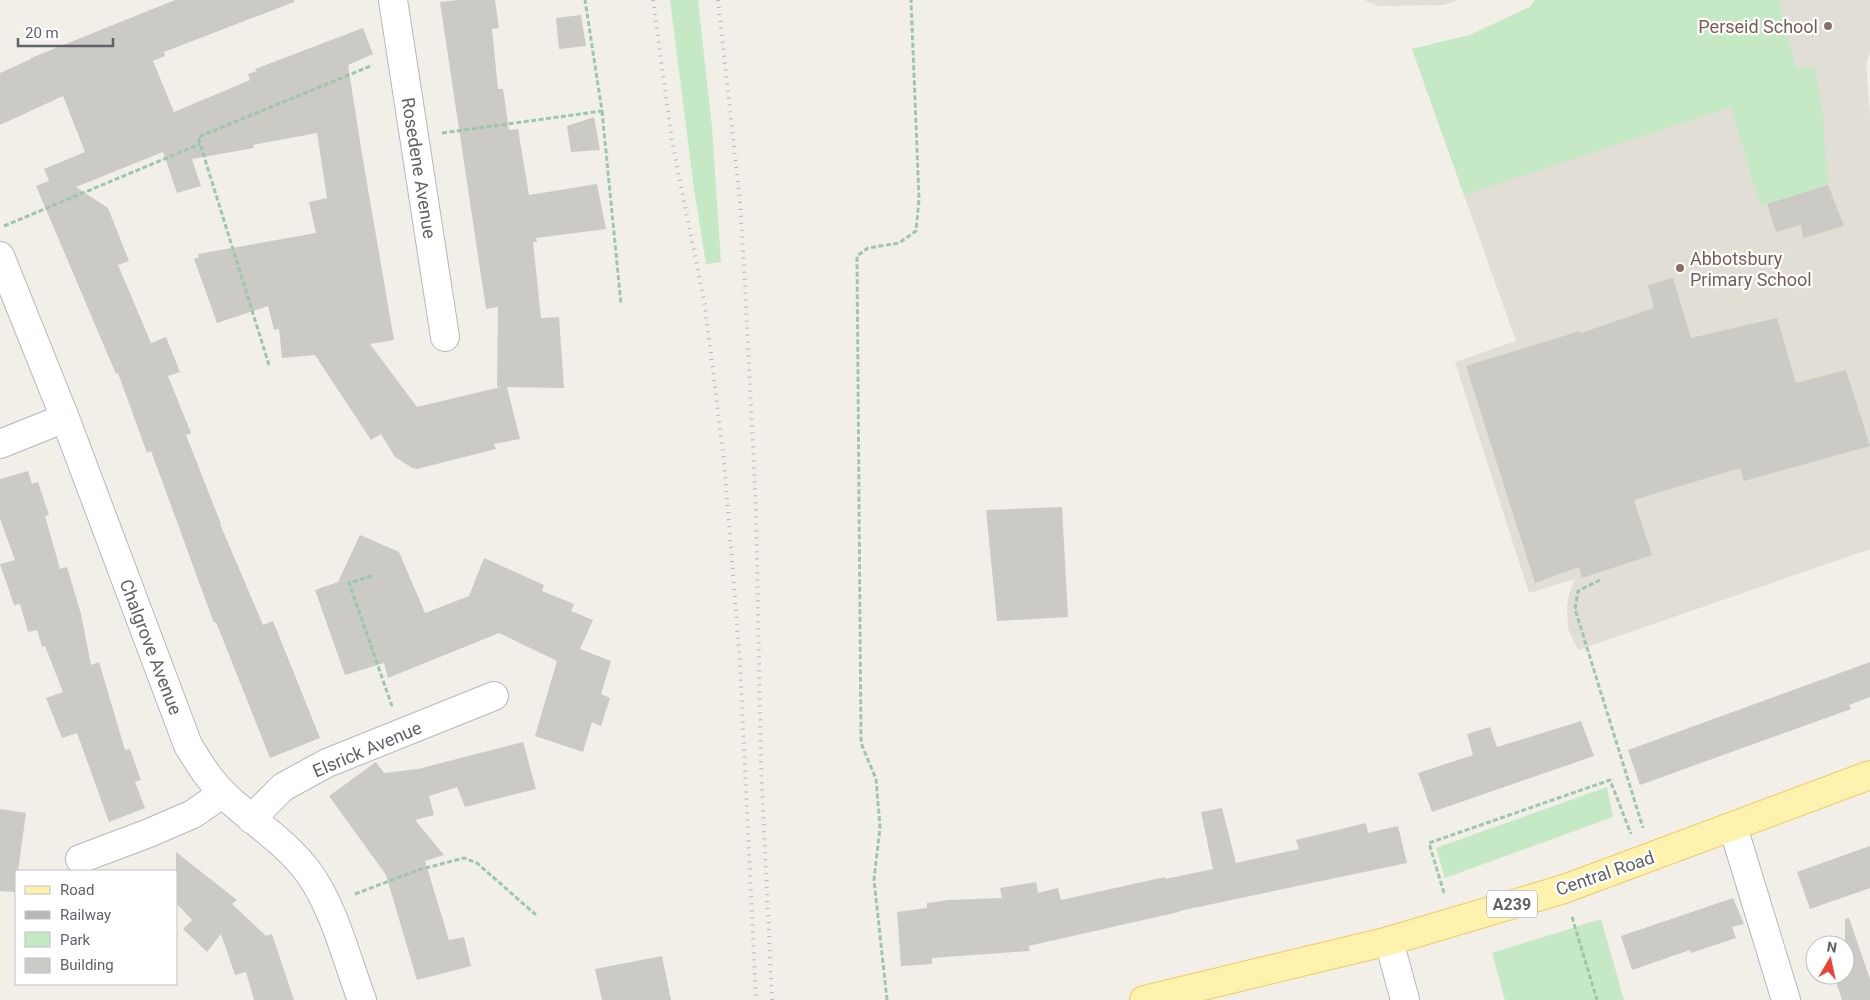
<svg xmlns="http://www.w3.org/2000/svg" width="1870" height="1000" viewBox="0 0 1870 1000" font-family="Roboto,sans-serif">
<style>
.education{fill:#e1ded6}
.green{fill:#c5e8c5}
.building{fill:#cccac5}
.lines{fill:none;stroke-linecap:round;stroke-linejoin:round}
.minor-casing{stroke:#b5b8bc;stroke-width:30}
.major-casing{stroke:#f2c960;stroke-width:30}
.path{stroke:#9cc7a9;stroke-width:3;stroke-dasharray:5 2.5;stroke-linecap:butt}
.minor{stroke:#fff;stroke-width:28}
.major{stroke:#fff2af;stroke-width:28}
.rail{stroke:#b6b7b8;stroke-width:4;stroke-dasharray:1 6;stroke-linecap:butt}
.education-dot{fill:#8d6e63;stroke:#fff;stroke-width:2}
.labels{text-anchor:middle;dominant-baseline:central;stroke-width:4.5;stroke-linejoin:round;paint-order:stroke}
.shield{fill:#fff;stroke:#8f9295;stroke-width:1}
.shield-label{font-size:16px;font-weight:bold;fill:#5f6368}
.education-label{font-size:18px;fill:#785e54;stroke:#fff;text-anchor:end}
.street-label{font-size:18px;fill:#5f6368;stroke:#fff}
</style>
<rect width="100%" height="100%" fill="#f1efe8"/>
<path class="education" d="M 1364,0 L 1458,0 L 1444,5 L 1378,6 Z
M 1535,0 L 1870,0 L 1870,52 L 1866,65 L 1870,114 L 1870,549 L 1578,650 L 1568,629 L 1567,608 L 1569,594 L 1575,579 L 1529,593 L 1455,362 L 1516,341 L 1412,49 L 1470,35 L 1530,7 Z"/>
<path class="green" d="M 670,0 L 698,0 L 712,128 L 721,262 L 706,264 L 694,189 Z
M 1535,0 L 1779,0 L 1796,68 L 1815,68 L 1822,108 L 1828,185 L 1767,204 L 1760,205 L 1731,107 L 1464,195 L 1412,49 L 1470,35 L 1530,7 Z
M 1607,787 L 1613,817 L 1445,878 L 1436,848 Z
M 1601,919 L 1624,1000 L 1505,1000 L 1492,953 Z"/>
<path class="building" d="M 175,0 L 294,0 L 294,2 L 164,52 L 165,56 L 153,61 L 174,112 L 250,80 L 248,74 L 257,71 L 255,69 L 363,28 L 373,54 L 348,65 L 363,160 L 394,340 L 370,344 L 417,407 L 501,387 L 497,387 L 498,307 L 486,309 L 440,2 L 459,0 L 495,0 L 499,28 L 492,29 L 498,89 L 503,89 L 509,130 L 518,129 L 529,195 L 597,184 L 606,229 L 536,238 L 537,242 L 533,242 L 541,318 L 559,317 L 564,388 L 507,387 L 520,439 L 494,444 L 496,449 L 417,469 L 412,468 L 395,457 L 381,434 L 371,440 L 315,355 L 282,358 L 279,329 L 274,330 L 268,306 L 217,323 L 194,259 L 199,257 L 198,254 L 316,233 L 309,202 L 327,198 L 317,133 L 253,145 L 254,148 L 192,159 L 201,186 L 177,193 L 163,152 L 76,187 L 108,208 L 129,261 L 118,265 L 151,343 L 166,337 L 180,372 L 168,376 L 191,433 L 186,435 L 221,524 L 220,524 L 263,625 L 273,621 L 320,738 L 270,758 L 216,622 L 214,623 L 151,451 L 147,453 L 118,373 L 116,374 L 36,186 L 49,181 L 44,169 L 85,152 L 63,96 L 0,125 L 0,73 L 31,59 L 31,58 Z
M 581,15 L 586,46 L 559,49 L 556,18 Z
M 594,117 L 600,150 L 571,152 L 567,126 Z
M 1828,185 L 1844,226 L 1803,238 L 1801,225 L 1776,232 L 1767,204 Z
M 1673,278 L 1691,338 L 1777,318 L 1796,383 L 1846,370 L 1870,446 L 1744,481 L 1740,468 L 1634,500 L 1652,555 L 1582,578 L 1579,567 L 1535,583 L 1466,366 L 1580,331 L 1581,333 L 1654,308 L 1648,285 Z
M 28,471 L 32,484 L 38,482 L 49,515 L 45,516 L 60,569 L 67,567 L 81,614 L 91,665 L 99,662 L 125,750 L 130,749 L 141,780 L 135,782 L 145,808 L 109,822 L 77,733 L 62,738 L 46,698 L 63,692 L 45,646 L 42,647 L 37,630 L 28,632 L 20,604 L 14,605 L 0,564 L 15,560 L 0,519 L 0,479 Z
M 1062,507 L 1068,617 L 997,621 L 986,510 Z
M 360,535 L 399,552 L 425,613 L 469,596 L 484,558 L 544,585 L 542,591 L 574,604 L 571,611 L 593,620 L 580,649 L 611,661 L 601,694 L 610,698 L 601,726 L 592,722 L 583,752 L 535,736 L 557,661 L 499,633 L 388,678 L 384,663 L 345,675 L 315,590 L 338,582 Z
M 1870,662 L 1870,697 L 1849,705 L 1851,709 L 1640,785 L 1628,750 Z
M 1581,721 L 1594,756 L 1432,812 L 1418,773 L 1473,755 L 1467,734 L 1490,727 L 1497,747 Z
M 523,742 L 536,789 L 465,807 L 457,787 L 429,796 L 434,815 L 415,820 L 444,855 L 425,861 L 449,940 L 464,937 L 471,966 L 417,980 L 386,875 L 329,796 L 376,762 L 384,773 L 418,769 Z
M 1222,808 L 1236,863 L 1299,849 L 1296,840 L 1366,823 L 1368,833 L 1398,826 L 1407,863 L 1179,911 L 1179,912 L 1028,946 L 1030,951 L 932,958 L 932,964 L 901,966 L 897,912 L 927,908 L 927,903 L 949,900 L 1002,898 L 1000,888 L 1036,882 L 1038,893 L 1058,888 L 1061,900 L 1165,877 L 1165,879 L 1213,869 L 1201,812 Z
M 0,809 L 26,813 L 18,871 L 16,871 L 15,892 L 0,891 Z
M 1870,846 L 1870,888 L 1810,909 L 1797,872 Z
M 176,852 L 237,900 L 232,904 L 266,936 L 272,934 L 294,1000 L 254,1000 L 246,972 L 235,975 L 221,934 L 207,952 L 183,929 L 192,920 L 176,903 Z
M 1733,898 L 1744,924 L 1732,927 L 1736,938 L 1691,953 L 1690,950 L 1632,970 L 1621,936 Z
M 1849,918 L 1870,979 L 1870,1000 L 1842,1000 L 1834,975 L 1845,975 L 1845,919 Z
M 662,956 L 671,1000 L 602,1000 L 595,969 Z"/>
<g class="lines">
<defs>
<path id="minor" d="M 393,0 L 445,337
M 0,256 L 65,418 L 188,745 C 200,765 212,784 230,800 C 256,824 288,844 309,873 C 335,910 346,958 362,1000
M 0,444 L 65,418
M 251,819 L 283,787 L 327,763 L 494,696
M 1733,827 L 1786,1000
M 80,859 L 149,833 L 193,814 L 223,793
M 1389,941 L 1405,1000"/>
<path id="major" d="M 1144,1000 L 1389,941 L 1564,889 L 1870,775"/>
</defs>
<use href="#minor" class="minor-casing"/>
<use href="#major" class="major-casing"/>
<path class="path" d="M 602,111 L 621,304
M 442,133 L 602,111 L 585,0
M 4,226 L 200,144
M 269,365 L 198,137 L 373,65
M 372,576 L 349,583 L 392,706
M 1600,580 L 1578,591 L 1575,609 L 1643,828
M 1444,893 L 1429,843 L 1610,780 L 1631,834
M 355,894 L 418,870 L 464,858 L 477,863 L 536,915
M 1572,917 L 1597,1000
M 887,1000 L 874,880 L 880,827 L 876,779 L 861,743 L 857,256 L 868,248 L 899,243 L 916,231 L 919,199 L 911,0"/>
<use href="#minor" class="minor"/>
<use href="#major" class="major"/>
<path class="rail" d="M 653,0 L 672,141 L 705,306 L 724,460 L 740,663 L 756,1000
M 718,0 L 740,202 L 745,284 L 756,508 L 761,766 L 772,1000"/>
</g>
<g class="education-dot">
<circle cx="1828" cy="26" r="5"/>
<circle cx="1680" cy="268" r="5"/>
</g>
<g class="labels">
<rect class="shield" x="1487" y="890.5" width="50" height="27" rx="4"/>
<g class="shield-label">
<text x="1512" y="904">A239</text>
</g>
<g class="education-label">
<text x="1818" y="26">Perseid School</text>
<text x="1690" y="258" text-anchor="start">Abbotsbury<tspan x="1690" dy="21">Primary School</tspan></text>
</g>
<g class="street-label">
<text transform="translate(419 168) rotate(81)">Rosedene Avenue</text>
<text transform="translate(151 647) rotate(69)">Chalgrove Avenue</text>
<text transform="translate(367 749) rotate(-23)">Elsrick Avenue</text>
<text transform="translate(1605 873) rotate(-19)">Central Road</text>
</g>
</g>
<rect x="15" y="870" width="162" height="115" fill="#ffffff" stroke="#bfc1c3"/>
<rect x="25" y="886" width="25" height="8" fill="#fff2af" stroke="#bfc1c3"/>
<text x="60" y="895" font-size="15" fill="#5f6368">Road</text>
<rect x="25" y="911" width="25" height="8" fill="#b6b7b8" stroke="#bfc1c3"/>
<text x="60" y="920" font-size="15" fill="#5f6368">Railway</text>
<rect x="25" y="932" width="25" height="15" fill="#c5e8c5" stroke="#bfc1c3"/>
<text x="60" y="945" font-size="15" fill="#5f6368">Park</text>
<rect x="25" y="958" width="25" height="15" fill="#cccac5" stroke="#bfc1c3"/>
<text x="60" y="970" font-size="15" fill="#5f6368">Building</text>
<g transform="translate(1830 960) rotate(9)"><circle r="24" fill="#ffffff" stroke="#bfc1c3"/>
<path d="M0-4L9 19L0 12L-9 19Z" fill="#ea4335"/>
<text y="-8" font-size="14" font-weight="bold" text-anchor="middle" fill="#5f6368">N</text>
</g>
<path d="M18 38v8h95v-8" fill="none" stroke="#5f6368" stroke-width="2.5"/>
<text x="25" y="38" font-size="15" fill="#5f6368" stroke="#ffffff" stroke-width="4" paint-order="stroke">20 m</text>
</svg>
